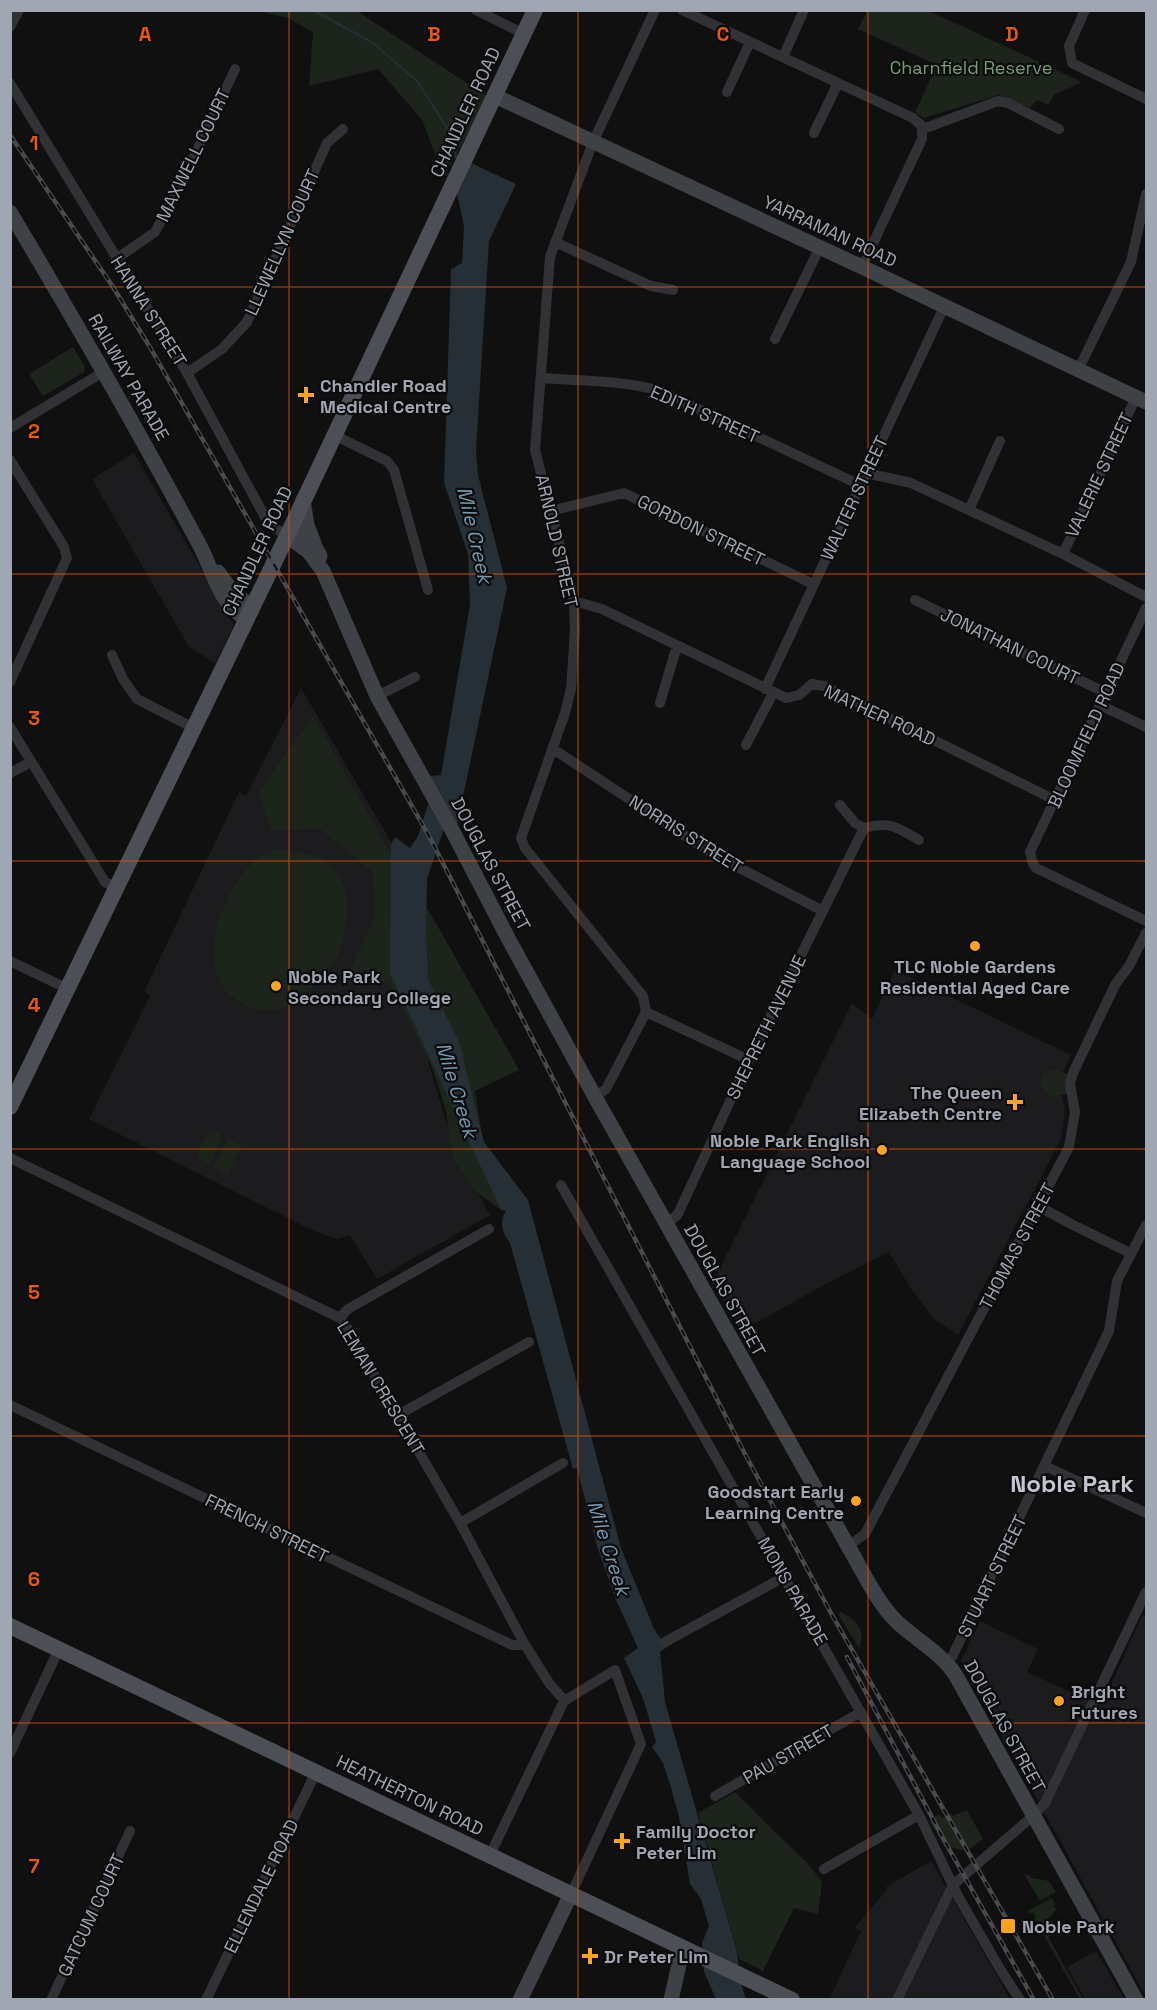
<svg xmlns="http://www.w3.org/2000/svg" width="1157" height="2010" viewBox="0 0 1157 2010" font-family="'Space Grotesk',sans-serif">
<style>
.built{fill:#1c1c1e}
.green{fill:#1c241c}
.water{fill:#262f35}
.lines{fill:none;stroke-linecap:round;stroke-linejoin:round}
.stream{stroke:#262f35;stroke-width:2}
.street{stroke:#303236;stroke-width:10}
.secondary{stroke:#3e4146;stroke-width:15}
.primary{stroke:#4c4f55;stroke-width:16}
.rail-casing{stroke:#474a4f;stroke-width:4.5}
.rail{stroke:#0b0b0c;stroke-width:2;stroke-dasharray:7;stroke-linecap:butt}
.grid{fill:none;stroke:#e8590c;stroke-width:1.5;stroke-opacity:0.55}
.poi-dot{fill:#f9a31f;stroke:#0b0b0c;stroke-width:2}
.labels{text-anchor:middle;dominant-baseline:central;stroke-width:4.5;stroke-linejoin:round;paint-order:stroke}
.park-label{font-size:18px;fill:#769f76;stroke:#0b0b0c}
.street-label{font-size:18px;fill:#a0a7b3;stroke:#0b0b0c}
.poi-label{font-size:18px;font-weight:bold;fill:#a0a7b3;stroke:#0b0b0c;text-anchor:start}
.water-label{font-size:20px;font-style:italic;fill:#7498b0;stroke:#0b0b0c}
.district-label{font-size:24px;font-weight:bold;fill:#c1c5cf;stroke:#0b0b0c}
.grid-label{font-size:20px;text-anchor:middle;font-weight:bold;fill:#e8590c;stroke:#0b0b0c;stroke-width:4.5;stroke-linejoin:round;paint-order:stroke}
</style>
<rect width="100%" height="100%" fill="#101011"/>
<path class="built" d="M 134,453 L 234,625 L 215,663 L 189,647 L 92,479 Z
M 301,688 L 398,854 L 404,981 L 456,1154 L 490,1215 L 377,1279 L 350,1235 L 338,1239 L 314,1231 L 89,1119 L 150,996 L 144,992 L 239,792 L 246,796 Z
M 895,970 L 1071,1055 L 1059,1080 L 1065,1111 L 1061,1139 L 958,1335 L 934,1319 L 911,1289 L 889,1252 L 826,1284 L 741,1331 L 713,1282 L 852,1003 L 872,1019 Z
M 1146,1614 L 1146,1997 L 961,1661 L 980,1621 L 1038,1649 L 1027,1672 L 1096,1704 L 1105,1685 L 1109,1689 L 1141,1618 Z
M 931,1861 L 1010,1999 L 829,2000 L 861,1931 L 854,1928 L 887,1890 L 886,1887 Z
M 1096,1951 L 1124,1999 L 1085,1999 L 1067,1967 Z"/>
<path class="green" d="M 258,11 L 357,11 L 488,97 L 444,177 L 422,120 L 378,69 L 309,86 L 313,32 L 288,18 Z
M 867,11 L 929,11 L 1082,82 L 1054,95 L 1048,105 L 1037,100 L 1030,108 L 999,95 L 924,118 L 915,112 L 937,65 L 858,29 Z
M 73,347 L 85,367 L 84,372 L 43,396 L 29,374 Z
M 313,716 L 388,849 L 432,916 L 519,1070 L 475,1091 L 483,1142 L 505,1210 L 501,1210 L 474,1190 L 453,1159 L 446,1111 L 432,1067 L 389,982 L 344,983 L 374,919 L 373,872 L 320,829 L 271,830 L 259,791 Z
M 276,850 C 327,849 355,875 346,926 C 344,938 341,950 335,961 C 329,971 319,980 311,988 C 301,997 290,1008 277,1010 C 260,1013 242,1005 230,995 C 193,962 226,883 259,857 C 264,854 271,852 276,850 Z
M 1054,1069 L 1068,1074 L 1067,1094 L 1050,1097 C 1042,1090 1040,1085 1042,1075 Z
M 209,1129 L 223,1136 L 210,1164 L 196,1157 Z
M 228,1139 L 242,1145 L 228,1174 L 214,1167 Z
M 841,1612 C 857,1620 866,1630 859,1648 L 838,1614 Z
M 735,1792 L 809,1865 L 822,1882 L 818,1914 L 794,1908 L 763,1971 L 739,1959 L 698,1813 Z
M 967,1810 L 983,1839 L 967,1851 L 944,1846 L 929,1820 L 939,1814 L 942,1818 L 951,1813 L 952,1816 Z
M 1024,1874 L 1031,1876 L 1031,1878 L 1049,1881 L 1056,1892 L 1040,1901 Z
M 1052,1898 L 1055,1904 L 1054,1906 L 1057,1909 L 1039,1930 L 1037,1926 L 1040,1923 L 1038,1920 L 1034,1922 L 1033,1919 L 1036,1917 L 1034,1912 L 1030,1914 L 1028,1911 Z
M 1052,1920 L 1058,1930 L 1048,1937 L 1083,1999 L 1080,1999 L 1042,1932 Z"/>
<path class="water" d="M 471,163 L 516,184 L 489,241 L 476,450 L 478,475 L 507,588 L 457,825 L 449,813 L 427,879 L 426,932 L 428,979 L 459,1042 L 484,1142 L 528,1200 L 621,1548 L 654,1629 L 667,1647 L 660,1652 L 665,1702 L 735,1945 C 740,1963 739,1982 746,1999 L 716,1999 L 704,1972 L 702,1943 L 709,1926 L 701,1899 L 690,1884 L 679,1817 L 670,1784 L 663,1763 L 652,1747 L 656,1742 L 643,1698 L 624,1658 L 638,1648 L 616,1600 L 597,1546 L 577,1468 L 573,1469 L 510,1243 C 503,1233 498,1223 506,1211 L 501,1210 L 390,973 L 391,844 L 395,837 L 410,848 L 418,836 L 434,786 L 430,776 L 441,775 L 470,605 L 468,554 L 444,483 L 451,269 L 462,263 L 464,227 L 457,193 Z"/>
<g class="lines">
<path class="stream" d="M 313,10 L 373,43 L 417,81 L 449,131 L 457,160"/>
<path class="street" d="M 476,10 L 524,34
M 682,10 L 913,118 L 922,126 L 922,139 L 862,267
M 1085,10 L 1069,46 L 1072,63 L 1146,99
M 10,27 L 19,10
M 783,57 L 804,10
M 10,83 L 187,373 L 265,517 L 272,526 L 287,536
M 727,92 L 750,42
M 923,129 L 998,101 L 1008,103 L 1059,129
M 814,133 L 838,83
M 555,242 L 651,286 L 673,290
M 116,259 L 155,232 L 186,174 L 235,69
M 775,339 L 820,247
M 1078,370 L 1131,262 L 1146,194
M 187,373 L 222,349 L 247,322 L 327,143 L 343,129
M 542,378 C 582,381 625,380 663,392 L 860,485
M 10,428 L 105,371
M 334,435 L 387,461 L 394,470 L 428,590
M 10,460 L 64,547 L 67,558 L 10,682
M 866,473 L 911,483 L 1063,554 L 1146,597
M 969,510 L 1000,441
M 550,511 L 624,493 L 813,584
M 1063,554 L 1136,397
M 915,600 L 1106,693
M 574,601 L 602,609 L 786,698 L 799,695 L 812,684 L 824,686 L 1055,800
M 1146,608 L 1030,852 L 1033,864 L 1036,868 L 1146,921
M 112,655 L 123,679 L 137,699 L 194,728
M 765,689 L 944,307
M 377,696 L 415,677
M 660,703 L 677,646
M 1100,705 L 1146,727
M 10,727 L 105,882 L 116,888
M 746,745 L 773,693
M 553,749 L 716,856 L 823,911
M 10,773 L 31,762
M 840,805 L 855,823 L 864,828 C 890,821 897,827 919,840
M 10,961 L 68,989
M 646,1012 L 749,1060
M 595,1097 L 606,1089 L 646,1012 L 643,996 L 525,848 L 521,838 L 565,713 L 571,689 L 575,631 L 574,601 L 535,450 L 550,257 L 593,142 L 655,10
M 10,1158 L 342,1319 L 460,1523 L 525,1645 L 549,1683 L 564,1700
M 561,1185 L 919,1815 L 959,1898 L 1000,1969 L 1020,2000
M 1038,1206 L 1071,1224 L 1130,1253
M 666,1225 L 678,1214 L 749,1060 L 864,828
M 340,1317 L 348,1309 L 489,1229
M 10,1405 L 512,1645 L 525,1645
M 398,1415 L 529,1342
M 1045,1466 L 1146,1513
M 460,1523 L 563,1463
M 848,1546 L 865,1534 L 1069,1147 L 1075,1112 L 1070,1084 L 1073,1073 L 1115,985 L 1129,966 L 1146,933
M 665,1642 L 784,1577
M 947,1663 L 952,1657 L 1109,1331 L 1117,1281 L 1146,1225
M 10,1753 L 59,1649
M 715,1796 L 861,1712
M 490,1855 L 564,1701 L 615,1670 L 641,1744 L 571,1894
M 824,1869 L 919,1815
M 51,2000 L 130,1831
M 206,2000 L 316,1772
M 897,2000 L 953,1885 L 1033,1816 L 1045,1803 L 1146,1592"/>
<path class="secondary" d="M 495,96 L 862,267 L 1146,402
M 10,212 C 75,321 139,432 199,544 C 214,571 218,604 247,619
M 303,500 L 307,525 L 314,543
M 287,536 L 309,552 L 323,571 L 377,696 L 452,830 L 508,938 L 595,1097 L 848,1546 C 862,1570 877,1602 896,1621 C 916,1640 939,1651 955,1674 L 1136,2000
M 287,536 C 304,531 313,541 320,556
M 218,572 L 235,595 L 253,607
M 520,2000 L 571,1894
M 671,2000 L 680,1960 L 686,1949"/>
<path class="primary" d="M 10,1107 L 287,536 L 535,10
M 10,1626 L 792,2000"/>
<defs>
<path id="rail" d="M 10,135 L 113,287 L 151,349 L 429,836 L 745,1454 L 832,1615 L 1053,2000
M 847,1657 L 944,1840 L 1034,2000"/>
</defs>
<use href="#rail" class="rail-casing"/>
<use href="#rail" class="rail"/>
</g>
<path class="grid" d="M 289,10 L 289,2000M 578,10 L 578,2000M 868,10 L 868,2000M 10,287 L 1146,287M 10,574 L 1146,574M 10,861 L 1146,861M 10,1149 L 1146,1149M 10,1436 L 1146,1436M 10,1723 L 1146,1723"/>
<g class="poi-dot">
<path d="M303 386h6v6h6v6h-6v6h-6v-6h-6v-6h6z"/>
<circle cx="975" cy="946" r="6"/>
<circle cx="276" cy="986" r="6"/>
<path d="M1012 1093h6v6h6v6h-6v6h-6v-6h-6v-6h6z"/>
<circle cx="882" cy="1150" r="6"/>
<circle cx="856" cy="1501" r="6"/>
<circle cx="1059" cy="1701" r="6"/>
<path d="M619 1832h6v6h6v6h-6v6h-6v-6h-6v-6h6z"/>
<rect x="1000" y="1918" width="16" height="16" rx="3"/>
<path d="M587 1947h6v6h6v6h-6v6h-6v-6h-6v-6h6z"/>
</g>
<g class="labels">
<g class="park-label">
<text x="971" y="67">Charnfield Reserve</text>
</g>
<g class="street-label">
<text transform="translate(465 112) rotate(-65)">CHANDLER ROAD</text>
<text transform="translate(193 155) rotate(-64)">MAXWELL COURT</text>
<text transform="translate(830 231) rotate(25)">YARRAMAN ROAD</text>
<text transform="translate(282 242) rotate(-66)">LLEWELLYN COURT</text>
<text transform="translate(149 311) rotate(58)">HANNA STREET</text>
<text transform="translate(129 377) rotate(60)">RAILWAY PARADE</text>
<text transform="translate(705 414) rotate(24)">EDITH STREET</text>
<text transform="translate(1099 475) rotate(-65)">VALERIE STREET</text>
<text transform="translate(854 498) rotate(-65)">WALTER STREET</text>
<text transform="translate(701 530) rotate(26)">GORDON STREET</text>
<text transform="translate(557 541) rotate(77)">ARNOLD STREET</text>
<text transform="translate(257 551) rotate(-65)">CHANDLER ROAD</text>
<text transform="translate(1010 646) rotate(26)">JONATHAN COURT</text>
<text transform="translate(880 715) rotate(25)">MATHER ROAD</text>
<text transform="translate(1086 735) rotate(-65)">BLOOMFIELD ROAD</text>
<text transform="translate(686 834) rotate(32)">NORRIS STREET</text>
<text transform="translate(491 864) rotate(62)">DOUGLAS STREET</text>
<text transform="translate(766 1027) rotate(-64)">SHEPRETH AVENUE</text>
<text transform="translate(1017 1246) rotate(-62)">THOMAS STREET</text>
<text transform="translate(725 1290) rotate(61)">DOUGLAS STREET</text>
<text transform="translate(381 1388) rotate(59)">LEMAN CRESCENT</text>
<text transform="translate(267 1528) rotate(26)">FRENCH STREET</text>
<text transform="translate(992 1576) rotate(-64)">STUART STREET</text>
<text transform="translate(793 1591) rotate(60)">MONS PARADE</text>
<text transform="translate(1005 1726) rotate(61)">DOUGLAS STREET</text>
<text transform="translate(788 1754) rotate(-30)">PAU STREET</text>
<text transform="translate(410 1795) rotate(26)">HEATHERTON ROAD</text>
<text transform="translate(261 1886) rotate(-64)">ELLENDALE ROAD</text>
<text transform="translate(91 1915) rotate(-65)">GATCUM COURT</text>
</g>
<g class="poi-label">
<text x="320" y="385">Chandler Road<tspan x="320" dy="21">Medical Centre</tspan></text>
<text x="975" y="966" text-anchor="middle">TLC Noble Gardens<tspan x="975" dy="21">Residential Aged Care</tspan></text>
<text x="288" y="976">Noble Park<tspan x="288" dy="21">Secondary College</tspan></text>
<text x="1002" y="1092" text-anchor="end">The Queen<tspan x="1002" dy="21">Elizabeth Centre</tspan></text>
<text x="870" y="1140" text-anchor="end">Noble Park English<tspan x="870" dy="21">Language School</tspan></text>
<text x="844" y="1491" text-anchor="end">Goodstart Early<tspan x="844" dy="21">Learning Centre</tspan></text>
<text x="1071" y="1691">Bright<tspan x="1071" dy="21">Futures</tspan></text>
<text x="636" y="1831">Family Doctor<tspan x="636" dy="21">Peter Lim</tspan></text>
<text x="1022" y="1926">Noble Park</text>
<text x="604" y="1956">Dr Peter Lim</text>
</g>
<g class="water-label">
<text transform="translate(475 535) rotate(77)">Mile Creek</text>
<text transform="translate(457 1090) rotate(73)">Mile Creek</text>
<text transform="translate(609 1548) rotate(72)">Mile Creek</text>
</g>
<g class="district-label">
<text x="1072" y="1483">Noble Park</text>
</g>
</g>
<g class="grid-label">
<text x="145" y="41">A</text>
<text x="434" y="41">B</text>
<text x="723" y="41">C</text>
<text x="1012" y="41">D</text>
<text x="34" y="150">1</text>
<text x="34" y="438">2</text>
<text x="34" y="725">3</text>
<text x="34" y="1012">4</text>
<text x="34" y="1299">5</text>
<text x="34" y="1586">6</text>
<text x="34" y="1873">7</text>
</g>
<rect width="1157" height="2010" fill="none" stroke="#a0a7b3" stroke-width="24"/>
</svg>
